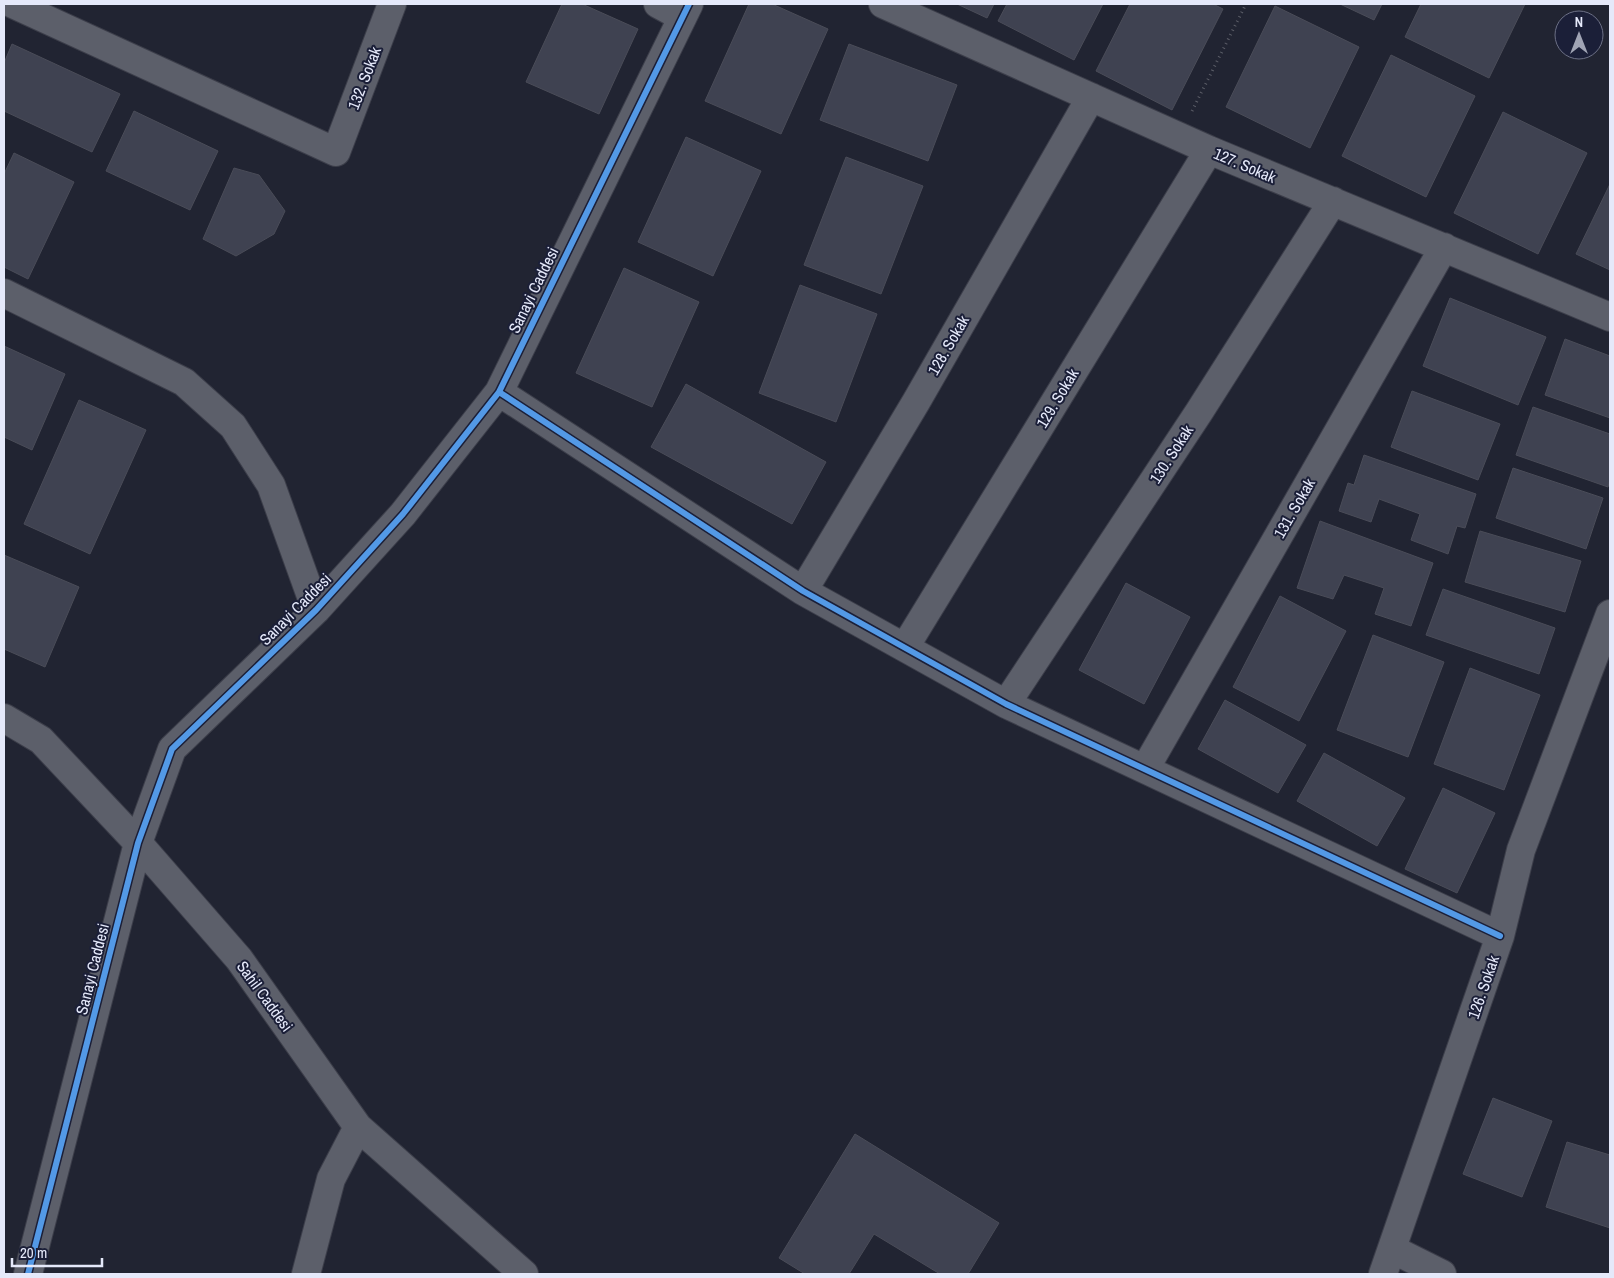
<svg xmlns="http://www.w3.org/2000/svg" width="1614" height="1278" viewBox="0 0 1614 1278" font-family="'Archivo Narrow',sans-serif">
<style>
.building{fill:#3f4251;stroke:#4a4c58}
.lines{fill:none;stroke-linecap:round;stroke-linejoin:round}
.minor-casing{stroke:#3c3e4a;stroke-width:30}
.path{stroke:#5c5e68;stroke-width:3;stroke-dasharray:1 4;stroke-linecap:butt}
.minor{stroke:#5c5f6a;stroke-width:28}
.cycleway-casing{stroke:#1b1f38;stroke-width:9}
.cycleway{stroke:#5399e6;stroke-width:6}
.labels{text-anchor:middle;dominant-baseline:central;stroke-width:4;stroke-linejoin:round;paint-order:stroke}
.street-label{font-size:16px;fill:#e5e9fa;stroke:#1b1f38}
</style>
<rect width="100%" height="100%" fill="#212432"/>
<path class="building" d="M 562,4 L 582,4 L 638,29 L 599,114 L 526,82 Z
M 749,4 L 772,4 L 828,29 L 781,134 L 705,101 Z
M 957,4 L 994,4 L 987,18 Z
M 1007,4 L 1103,4 L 1074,60 L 998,21 Z
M 1130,4 L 1213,4 L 1223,9 L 1172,110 L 1096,71 Z
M 1340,4 L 1382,4 L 1374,20 Z
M 1421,4 L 1525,4 L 1489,78 L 1405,37 Z
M 1275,6 L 1359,47 L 1310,148 L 1226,107 Z
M 12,44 L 120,94 L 92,152 L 4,111 L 4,63 Z
M 849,44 L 957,85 L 928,161 L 820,120 Z
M 1391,55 L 1475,96 L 1426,197 L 1342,156 Z
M 134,111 L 218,151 L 190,210 L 106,171 Z
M 1503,112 L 1587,153 L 1538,254 L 1454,213 Z
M 686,137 L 761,171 L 713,276 L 638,242 Z
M 14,153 L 74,182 L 28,279 L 4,267 L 4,174 Z
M 846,157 L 923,186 L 881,294 L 804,265 Z
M 234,168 L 259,175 L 285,211 L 274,234 L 236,256 L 203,239 Z
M 1610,184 L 1610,270 L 1576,254 Z
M 624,268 L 699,302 L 652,407 L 576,373 Z
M 800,285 L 877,314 L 836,422 L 759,393 Z
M 1450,298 L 1546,337 L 1518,405 L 1423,366 Z
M 1565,339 L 1610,356 L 1610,418 L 1545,395 Z
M 4,346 L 65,374 L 32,450 L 4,437 Z
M 686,384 L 826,462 L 792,524 L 651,447 Z
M 1412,391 L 1500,424 L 1478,480 L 1391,447 Z
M 79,400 L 146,430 L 90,554 L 24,524 Z
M 1533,407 L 1610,434 L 1610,479 L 1608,487 L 1516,455 Z
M 1364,455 L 1476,494 L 1465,528 L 1457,526 L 1448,554 L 1411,540 L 1420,514 L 1379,499 L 1371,522 L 1339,511 L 1348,483 L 1354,485 Z
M 1513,468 L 1603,498 L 1586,549 L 1496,518 Z
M 1320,521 L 1433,563 L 1411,626 L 1375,614 L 1384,588 L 1344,575 L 1333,599 L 1297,588 Z
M 1480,531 L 1581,561 L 1565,612 L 1465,582 Z
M 4,555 L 79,587 L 45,667 L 4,649 Z
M 1126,583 L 1190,617 L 1144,704 L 1079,670 Z
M 1443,589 L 1555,628 L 1539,674 L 1426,635 Z
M 1280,596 L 1346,631 L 1299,721 L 1233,687 Z
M 1373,635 L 1444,662 L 1408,757 L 1337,730 Z
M 1470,668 L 1540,695 L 1504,790 L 1434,764 Z
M 1225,700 L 1306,745 L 1278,793 L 1198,749 Z
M 1324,753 L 1405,798 L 1377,846 L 1297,801 Z
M 1443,788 L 1495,813 L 1457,893 L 1405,869 Z
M 1493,1098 L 1552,1121 L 1522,1197 L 1463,1174 Z
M 855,1134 L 999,1223 L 968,1274 L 940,1274 L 874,1234 L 849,1274 L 805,1274 L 779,1258 Z
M 1567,1142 L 1610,1155 L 1610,1228 L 1546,1207 Z"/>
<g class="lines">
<defs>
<path id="minor" d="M 13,4 L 336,152 L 392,4
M 658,4 L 682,17
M 883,4 L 1209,150 L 1610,317
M 4,293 L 184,382 L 233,426 L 271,485 L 316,610
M 499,392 L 803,591 L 1006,704 L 1500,936
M 803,591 L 916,402 L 1091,97
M 905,647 L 1209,150
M 1006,704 L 1199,412 L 1333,201
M 4,718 L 41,740 L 138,843 L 239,959 L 358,1127 L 524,1274
M 1145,769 L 1444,247
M 1392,1249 L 1442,1274
M 28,1274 L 138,843 L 172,749 L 316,610 L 403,514 L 499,392 L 689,4
M 306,1274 L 331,1179 L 358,1127
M 1383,1274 L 1500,936 L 1521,850 L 1610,614"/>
</defs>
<use href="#minor" class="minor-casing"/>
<path class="path" d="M 1192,111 L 1246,4"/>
<use href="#minor" class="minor"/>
<defs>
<path id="cycleway" d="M 499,392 L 803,591 L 1006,704 L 1500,936
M 28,1274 L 138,843 L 172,749 L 316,610 L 403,514 L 499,392 L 689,4"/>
</defs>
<use href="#cycleway" class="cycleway-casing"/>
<use href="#cycleway" class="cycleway"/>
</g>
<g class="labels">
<g class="street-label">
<text transform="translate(364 78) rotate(-69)">132. Sokak</text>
<text transform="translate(1245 165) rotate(23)">127. Sokak</text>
<text transform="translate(533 290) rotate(-64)">Sanayi Caddesi</text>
<text transform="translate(948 345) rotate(-60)">128. Sokak</text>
<text transform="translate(1057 398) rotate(-59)">129. Sokak</text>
<text transform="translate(1171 454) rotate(-57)">130. Sokak</text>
<text transform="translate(1294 508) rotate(-60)">131. Sokak</text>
<text transform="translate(295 609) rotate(-45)">Sanayi Caddesi</text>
<text transform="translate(92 969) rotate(-76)">Sanayi Caddesi</text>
<text transform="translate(1483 987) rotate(-71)">126. Sokak</text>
<text transform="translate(265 996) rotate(54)">Sahil Caddesi</text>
</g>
</g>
<rect width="1614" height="1278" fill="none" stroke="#e5e9fa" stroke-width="10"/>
<g transform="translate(1579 35)"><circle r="24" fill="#1b1f38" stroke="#6c7086"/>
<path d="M0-4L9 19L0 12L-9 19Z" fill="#a0a4b4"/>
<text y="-8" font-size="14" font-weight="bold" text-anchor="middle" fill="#e5e9fa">N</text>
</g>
<path d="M12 1258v8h90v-8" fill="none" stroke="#e5e9fa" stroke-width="2.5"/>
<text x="20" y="1258" font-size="15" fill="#e5e9fa" stroke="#1b1f38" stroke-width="4" paint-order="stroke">20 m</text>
</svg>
